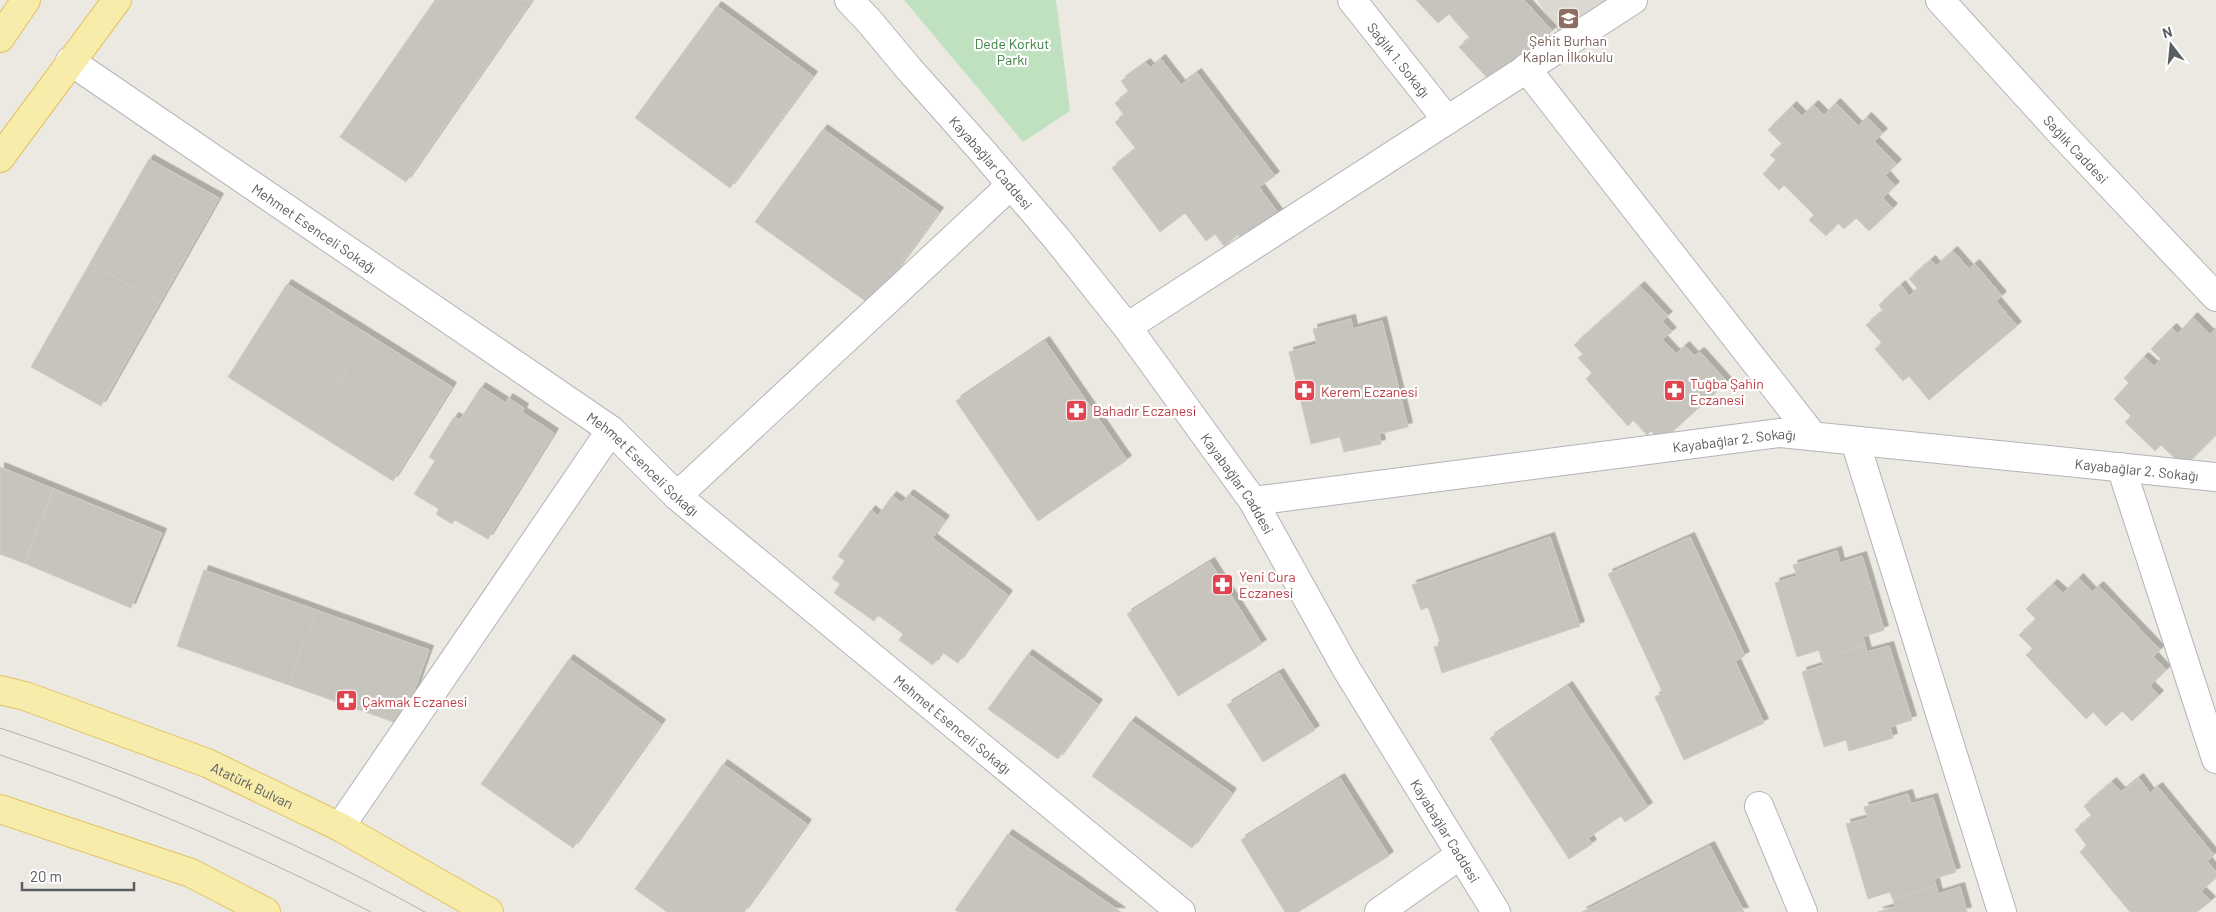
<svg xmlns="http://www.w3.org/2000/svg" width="2216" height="912" viewBox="0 0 2216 912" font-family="Barlow,sans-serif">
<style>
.education{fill:#dbd8d0}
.green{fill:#c0e1c0}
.building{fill:#c7c4be;stroke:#cfcbc0;filter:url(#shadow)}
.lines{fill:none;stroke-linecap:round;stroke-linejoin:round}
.minor-casing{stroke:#b2b4b8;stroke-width:30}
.major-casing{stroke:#e4c262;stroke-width:30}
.minor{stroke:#fff;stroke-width:28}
.major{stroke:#f7ecaa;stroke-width:28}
.tram{stroke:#b0b1b1;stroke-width:1}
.labels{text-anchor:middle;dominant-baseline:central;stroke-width:4.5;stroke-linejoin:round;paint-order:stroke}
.education-label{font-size:14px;fill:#785e54;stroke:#fff}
.park-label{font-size:14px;fill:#3b7f40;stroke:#fff}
.street-label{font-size:14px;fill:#5a5d61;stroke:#fff}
.health-label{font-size:14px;fill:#be3a42;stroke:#fff;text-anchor:start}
</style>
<defs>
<filter id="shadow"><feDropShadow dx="4.5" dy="-4.5" stdDeviation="0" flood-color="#0004"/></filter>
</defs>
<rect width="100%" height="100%" fill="#ebe9e1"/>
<path class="education" d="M 1537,0 L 1614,0 L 1560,35 Z"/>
<path class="green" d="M 904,0 L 1056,0 L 1070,111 L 1023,142 Z"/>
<path class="building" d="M 435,0 L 532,0 L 406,182 L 340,137 Z
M 1416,0 L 1524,0 L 1552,31 L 1493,84 L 1459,47 L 1470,38 L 1449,14 L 1438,23 Z
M 717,6 L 813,76 L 730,188 L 635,118 Z
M 1161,59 L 1181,85 L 1197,73 L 1275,176 L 1259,187 L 1278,213 L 1247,246 L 1238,235 L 1224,246 L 1215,234 L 1206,241 L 1185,213 L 1160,232 L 1112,168 L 1136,149 L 1115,122 L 1124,115 L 1115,103 L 1129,92 L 1121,81 L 1146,63 L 1150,68 Z
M 1836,103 L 1858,126 L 1867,117 L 1883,133 L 1874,141 L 1897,164 L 1885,175 L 1895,186 L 1883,198 L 1893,208 L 1869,231 L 1856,218 L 1844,229 L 1838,223 L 1826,236 L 1809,220 L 1814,215 L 1784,185 L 1779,190 L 1763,174 L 1776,160 L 1770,155 L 1782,144 L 1768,130 L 1792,106 L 1802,116 L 1814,105 L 1824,115 Z
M 823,129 L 939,212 L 871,305 L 755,222 Z
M 149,159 L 219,198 L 160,302 L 90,263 Z
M 1953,251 L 1969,269 L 1975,264 L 2002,296 L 1996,301 L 2017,326 L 1929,400 L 1909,376 L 1903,381 L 1875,349 L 1882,343 L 1866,325 L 1883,311 L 1879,305 L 1901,285 L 1909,296 L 1918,289 L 1909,279 L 1931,260 L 1936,266 Z
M 90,263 L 160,302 L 101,406 L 31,367 Z
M 287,284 L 369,335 L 310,429 L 228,377 Z
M 1640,286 L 1668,316 L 1662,321 L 1672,332 L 1662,339 L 1676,354 L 1685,346 L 1694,356 L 1700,352 L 1727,382 L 1661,442 L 1651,431 L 1647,435 L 1633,420 L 1628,426 L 1586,379 L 1592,373 L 1578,358 L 1583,354 L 1574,345 Z
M 2193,317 L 2210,334 L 2216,328 L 2216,435 L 2184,467 L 2161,445 L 2155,451 L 2125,422 L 2131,416 L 2114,399 L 2129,383 L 2124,378 L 2144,357 L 2154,366 L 2161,359 L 2151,349 L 2172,328 L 2178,334 Z
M 1351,319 L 1353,329 L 1382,321 L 1408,427 L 1379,434 L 1381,444 L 1344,452 L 1340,437 L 1311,444 L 1289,352 L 1317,344 L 1313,329 Z
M 369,335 L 452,387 L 393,481 L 310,429 Z
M 1045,341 L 1127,460 L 1038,521 L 956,401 Z
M 481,387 L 506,403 L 508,398 L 524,408 L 522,412 L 554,433 L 488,539 L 455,520 L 452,524 L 436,514 L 439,509 L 414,494 L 435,461 L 429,457 L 454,417 L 460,420 Z
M 0,467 L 54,489 L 24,563 L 0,554 Z
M 54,489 L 162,533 L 131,608 L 24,563 Z
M 909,494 L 945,520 L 932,538 L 1008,595 L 958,663 L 942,652 L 933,665 L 899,640 L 903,634 L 878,615 L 874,621 L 834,593 L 840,584 L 832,578 L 845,561 L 838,556 L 871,510 L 878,516 L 892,496 L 902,503 Z
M 1550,537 L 1580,626 L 1442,673 L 1434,647 L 1441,645 L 1428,607 L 1421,610 L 1412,585 Z
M 1690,537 L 1745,656 L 1735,661 L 1764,723 L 1684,760 L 1655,697 L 1663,693 L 1608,574 Z
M 1837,551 L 1840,563 L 1862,556 L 1884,630 L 1863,637 L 1865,645 L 1821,658 L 1819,650 L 1797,657 L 1775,583 L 1797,576 L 1793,565 Z
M 1210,562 L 1262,644 L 1178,696 L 1127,614 Z
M 204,570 L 316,610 L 289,685 L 177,646 Z
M 2079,578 L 2092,592 L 2099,586 L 2160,650 L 2153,656 L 2166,670 L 2150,686 L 2159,695 L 2132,721 L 2122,711 L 2106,726 L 2093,712 L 2086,719 L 2026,655 L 2033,649 L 2019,635 L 2036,619 L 2026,609 L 2053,584 L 2063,593 Z
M 316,610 L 429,650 L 402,725 L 289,685 Z
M 1865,645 L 1867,652 L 1889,646 L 1912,720 L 1890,727 L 1893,738 L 1849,751 L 1846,740 L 1824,747 L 1802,672 L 1824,665 L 1821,658 Z
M 1028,654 L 1098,704 L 1058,759 L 988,709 Z
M 569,659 L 661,724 L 573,848 L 481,784 Z
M 1279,673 L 1315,730 L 1263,762 L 1227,705 Z
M 1568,686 L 1648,807 L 1625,822 L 1621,816 L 1588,838 L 1592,844 L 1569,859 L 1490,738 Z
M 1131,721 L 1232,793 L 1192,848 L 1092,776 Z
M 723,764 L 807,824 L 744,912 L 667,912 L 635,889 Z
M 1340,778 L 1389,856 L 1298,912 L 1285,912 L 1241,840 Z
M 2139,778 L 2150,793 L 2158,787 L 2214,855 L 2207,861 L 2216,872 L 2216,878 L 2201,891 L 2211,901 L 2197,912 L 2130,912 L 2080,852 L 2087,846 L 2075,830 L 2092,816 L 2084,806 L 2112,782 L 2121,792 Z
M 1908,794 L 1911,804 L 1933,798 L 1956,872 L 1934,879 L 1936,886 L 1893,900 L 1890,892 L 1868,899 L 1846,824 L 1868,818 L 1864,807 Z
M 1008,834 L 1121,912 L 959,912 L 955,910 Z
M 1710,846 L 1744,912 L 1582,912 Z
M 1936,886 L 1938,894 L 1960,887 L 1967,912 L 1878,912 L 1895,907 L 1893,900 Z"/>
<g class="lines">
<defs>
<g id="minor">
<path id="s1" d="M 849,0 L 869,21 L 909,69 L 984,153 L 1057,239 L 1127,327 L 1253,501 L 1347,670 L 1496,912"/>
<path id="s2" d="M 1352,0 L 1447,120"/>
<path id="s3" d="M 1940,0 L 2062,134 L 2216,297"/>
<path id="s4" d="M 70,61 L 611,430 L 677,496 L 1181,912"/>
<path d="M 1526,68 L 1813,436"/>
<path d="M 1127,327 L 1633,0"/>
<path d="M 1855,441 L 2002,912"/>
<path d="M 2121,467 L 2216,759"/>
<path d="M 677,496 L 1011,185"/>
<path id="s5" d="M 1253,501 L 1780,433 L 2216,477"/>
<path d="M 1759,806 L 1803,912"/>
<path d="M 340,827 L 611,430"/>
<path d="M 1379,912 L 1460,855"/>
</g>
<g id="major">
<path d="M 0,38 L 26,0"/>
<path d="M 0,158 L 117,0"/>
<path id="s6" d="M 0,690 L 25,696 L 207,763 L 340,827 L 489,912"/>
<path d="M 0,809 L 191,873 L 266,912"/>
</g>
</defs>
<use href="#minor" class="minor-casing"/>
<use href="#major" class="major-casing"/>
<use href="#minor" class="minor"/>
<use href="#major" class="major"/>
<path class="tram" d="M 0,728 C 147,777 289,837 425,912
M 0,755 C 128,798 251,851 371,912"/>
</g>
<defs>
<symbol id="school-square" viewBox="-11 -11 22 22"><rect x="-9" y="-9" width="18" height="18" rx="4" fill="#8d6e63" stroke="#fff"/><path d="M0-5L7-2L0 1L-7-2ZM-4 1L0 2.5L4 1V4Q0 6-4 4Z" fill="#fff"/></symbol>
<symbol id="pharmacy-square" viewBox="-11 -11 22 22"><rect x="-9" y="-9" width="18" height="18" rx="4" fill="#e0444e" stroke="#fff"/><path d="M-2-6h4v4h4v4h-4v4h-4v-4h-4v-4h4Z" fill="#fff"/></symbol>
</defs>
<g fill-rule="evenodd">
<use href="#school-square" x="1556" y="6" width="25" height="25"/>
<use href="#pharmacy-square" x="1292" y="378" width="25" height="25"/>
<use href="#pharmacy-square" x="1662" y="378" width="25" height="25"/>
<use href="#pharmacy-square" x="1064" y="398" width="25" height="25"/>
<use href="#pharmacy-square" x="1210" y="572" width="25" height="25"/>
<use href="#pharmacy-square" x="334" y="688" width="25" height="25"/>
</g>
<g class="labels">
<g class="education-label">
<text x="1568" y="40">Şehit Burhan<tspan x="1568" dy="16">Kaplan İlkokulu</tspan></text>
</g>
<g class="park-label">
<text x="1012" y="43">Dede Korkut<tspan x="1012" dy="16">Parkı</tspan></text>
</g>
<g class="street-label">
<text stroke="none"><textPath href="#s2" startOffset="76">Sağlık 1. Sokağı</textPath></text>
<text stroke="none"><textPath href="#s3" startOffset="202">Sağlık Caddesi</textPath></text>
<text stroke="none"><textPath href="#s1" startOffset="216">Kayabağlar Caddesi</textPath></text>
<text stroke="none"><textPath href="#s4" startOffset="296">Mehmet Esenceli Sokağı</textPath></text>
<text stroke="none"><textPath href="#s5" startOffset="485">Kayabağlar 2. Sokağı</textPath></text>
<text stroke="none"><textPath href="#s4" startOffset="701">Mehmet Esenceli Sokağı</textPath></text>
<text stroke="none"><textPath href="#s5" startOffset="890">Kayabağlar 2. Sokağı</textPath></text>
<text stroke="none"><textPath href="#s1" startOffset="621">Kayabağlar Caddesi</textPath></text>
<text stroke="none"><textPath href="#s4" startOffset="1106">Mehmet Esenceli Sokağı</textPath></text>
<text stroke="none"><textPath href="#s6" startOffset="270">Atatürk Bulvarı</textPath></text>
<text stroke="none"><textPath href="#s1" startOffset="1026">Kayabağlar Caddesi</textPath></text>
</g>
<g class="health-label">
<text x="1690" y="383">Tuğba Şahin<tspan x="1690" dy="16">Eczanesi</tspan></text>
<text x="1321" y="391">Kerem Eczanesi</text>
<text x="1093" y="410">Bahadır Eczanesi</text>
<text x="1239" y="576">Yeni Cura<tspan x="1239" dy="16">Eczanesi</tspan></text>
<text x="362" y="701">Çakmak Eczanesi</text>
</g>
</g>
<g transform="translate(2171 45) rotate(344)" stroke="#ffffff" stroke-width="4" paint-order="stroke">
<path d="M0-4L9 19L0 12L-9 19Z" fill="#5a5d61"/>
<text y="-8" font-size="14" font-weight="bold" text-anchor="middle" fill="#5a5d61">N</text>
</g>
<path d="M22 882v8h112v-8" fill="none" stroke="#5a5d61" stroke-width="2.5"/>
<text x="30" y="882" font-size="15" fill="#5a5d61" stroke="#ffffff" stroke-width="4" paint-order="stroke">20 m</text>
</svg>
